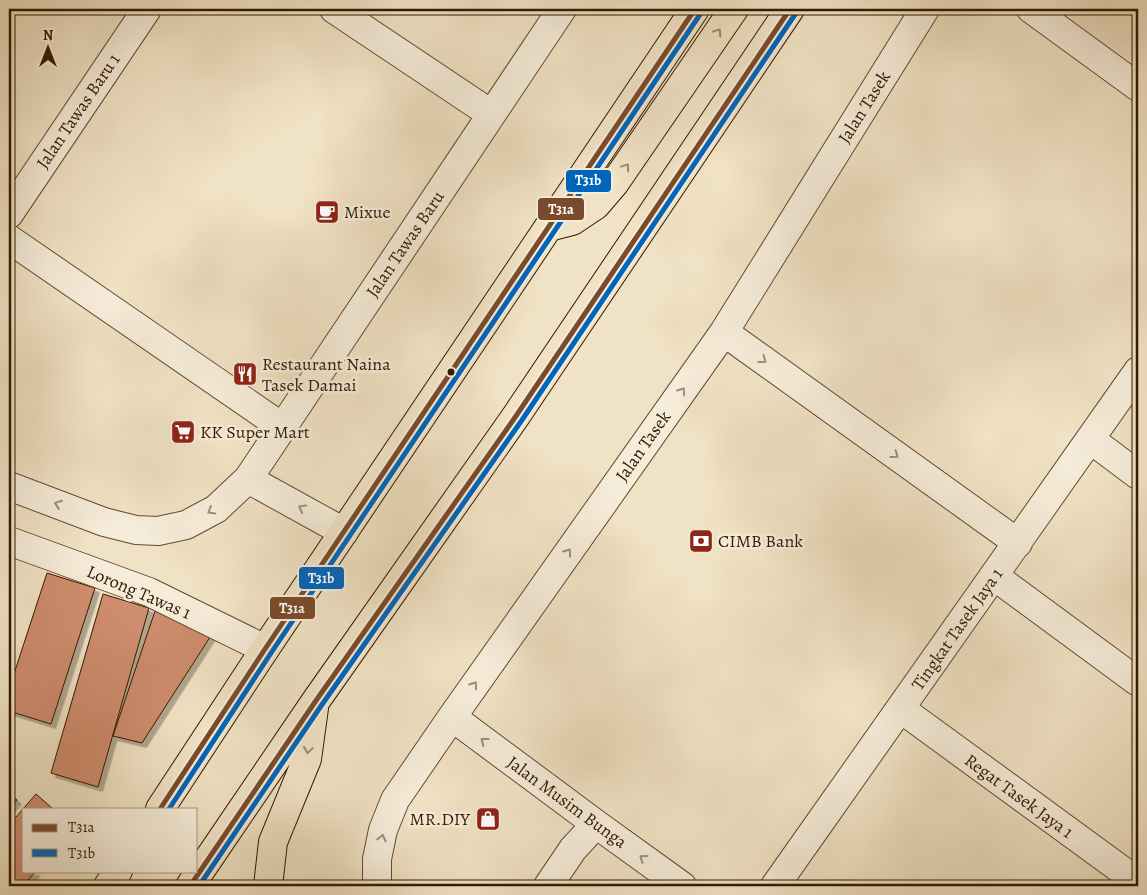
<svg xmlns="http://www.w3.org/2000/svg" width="1147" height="895" viewBox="0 0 1147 895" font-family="Alegreya,serif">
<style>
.building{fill:#ce8d6e;stroke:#341800;filter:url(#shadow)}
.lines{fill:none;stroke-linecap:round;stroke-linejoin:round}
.minor-casing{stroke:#634a31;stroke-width:30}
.highway-casing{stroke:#341800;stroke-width:30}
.minor{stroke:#f5ecd9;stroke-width:28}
.highway{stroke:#f0e2c4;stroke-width:28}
.bus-1-casing{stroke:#f5ecd9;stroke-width:9}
.bus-2-casing{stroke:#f5ecd9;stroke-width:9}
.bus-1{stroke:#7a4b2a;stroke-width:5}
.bus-2{stroke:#0065bd;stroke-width:5}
.oneway{stroke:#9b876c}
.oneway2{stroke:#9e8d77}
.bus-dot{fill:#341800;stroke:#f5ecd9;stroke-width:2}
.labels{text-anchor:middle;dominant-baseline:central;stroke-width:5;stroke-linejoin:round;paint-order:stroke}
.street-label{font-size:18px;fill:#341800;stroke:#f5ecd9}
.poi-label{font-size:18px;fill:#341800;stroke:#f5ecd9;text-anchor:start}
.line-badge{stroke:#f5ecd9;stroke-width:2}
.badge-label{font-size:14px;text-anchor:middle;font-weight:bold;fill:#fff}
</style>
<defs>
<filter id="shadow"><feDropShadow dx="4.5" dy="4.5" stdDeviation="0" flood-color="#0004"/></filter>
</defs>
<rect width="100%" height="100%" fill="#f0e2c4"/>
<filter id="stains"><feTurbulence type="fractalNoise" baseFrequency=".004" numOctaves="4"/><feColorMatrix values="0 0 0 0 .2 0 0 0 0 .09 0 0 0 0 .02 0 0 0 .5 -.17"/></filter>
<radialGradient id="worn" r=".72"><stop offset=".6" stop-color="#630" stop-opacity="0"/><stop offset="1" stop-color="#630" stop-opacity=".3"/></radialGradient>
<path class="building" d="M 47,573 L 95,588 L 51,724 L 9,711 L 9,689 Z
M 103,594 L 149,608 L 98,787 L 51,773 Z
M 155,611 L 212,634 L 142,743 L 113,736 Z
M 9,792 L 17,800 L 9,809 Z
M 36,794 L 53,809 L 24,809 L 24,871 L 36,871 L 23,886 L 9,886 L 9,825 Z"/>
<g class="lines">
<defs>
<path id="minor" d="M 334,9 L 491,114
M 1031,9 L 1138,87
M 9,214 L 147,9
M 9,239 L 282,427
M 724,332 L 1018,543
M 1090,439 L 1138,475
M 248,479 L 344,532
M 9,486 L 104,522 L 136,530 L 158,531 L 186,525 L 216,509 L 248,479 L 562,9
M 9,541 L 149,592 L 265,649
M 994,576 L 1138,682
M 901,709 L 1138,882
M 452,717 L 596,824 L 682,886
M 377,886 L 377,859 L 383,830 L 395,800 L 452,717 L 724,332 L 925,9
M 548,886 L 573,849 L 596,824
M 775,886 L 1138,371"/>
<path id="highway" d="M 549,227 L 572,221 L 596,205 L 614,184 L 734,9
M 160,809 L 265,649 L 695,9
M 108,886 L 118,871
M 190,886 L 315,702 L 516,416 L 790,9
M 268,886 L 273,842 L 307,759 L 314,708"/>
</defs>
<use href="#minor" class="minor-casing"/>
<use href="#highway" class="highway-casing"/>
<use href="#minor" class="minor"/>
<use href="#highway" class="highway"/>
<defs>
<path id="bus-1" d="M 160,809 L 265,649 L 695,9
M 190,886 L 315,702 L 516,416 L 790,9"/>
<path id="bus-2" d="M 169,809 L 271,653 L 701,13
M 199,886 L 321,706 L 522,420 L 796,13"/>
</defs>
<use href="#bus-1" class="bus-1-casing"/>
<use href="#bus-2" class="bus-2-casing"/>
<use href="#bus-1" class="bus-1"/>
<use href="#bus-2" class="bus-2"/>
</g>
<defs><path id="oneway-chevron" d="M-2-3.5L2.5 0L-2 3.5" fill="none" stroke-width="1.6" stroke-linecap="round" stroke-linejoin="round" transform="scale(1.25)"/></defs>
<g class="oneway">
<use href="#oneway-chevron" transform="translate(718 32) rotate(-56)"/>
<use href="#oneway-chevron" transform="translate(626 167) rotate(-56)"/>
<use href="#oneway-chevron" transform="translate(308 750) rotate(98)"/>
</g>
<g class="oneway2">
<use href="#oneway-chevron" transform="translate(763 360) rotate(36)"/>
<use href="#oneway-chevron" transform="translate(682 391) rotate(-55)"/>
<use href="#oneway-chevron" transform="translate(895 455) rotate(36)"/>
<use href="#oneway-chevron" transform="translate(58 504) rotate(-159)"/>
<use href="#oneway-chevron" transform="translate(302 508) rotate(-151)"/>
<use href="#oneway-chevron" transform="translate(211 511) rotate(149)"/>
<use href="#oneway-chevron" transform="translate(568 552) rotate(-55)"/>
<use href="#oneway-chevron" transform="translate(474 685) rotate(-55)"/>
<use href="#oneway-chevron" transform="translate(484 741) rotate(-143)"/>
<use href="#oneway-chevron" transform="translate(382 838) rotate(-77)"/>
<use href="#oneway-chevron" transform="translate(643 858) rotate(-144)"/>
</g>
<defs>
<symbol id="cafe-square" viewBox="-11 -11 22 22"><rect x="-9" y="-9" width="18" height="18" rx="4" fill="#8f2418" stroke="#f5ecd9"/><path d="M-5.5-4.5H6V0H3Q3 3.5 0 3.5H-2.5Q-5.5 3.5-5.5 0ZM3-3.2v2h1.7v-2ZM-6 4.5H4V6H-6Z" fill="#fff"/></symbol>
<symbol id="restaurant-square" viewBox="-11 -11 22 22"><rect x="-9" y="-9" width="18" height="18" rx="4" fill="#8f2418" stroke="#f5ecd9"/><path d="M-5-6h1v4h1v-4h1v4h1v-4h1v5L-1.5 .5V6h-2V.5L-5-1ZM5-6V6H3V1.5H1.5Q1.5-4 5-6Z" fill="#fff"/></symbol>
<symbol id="supermarket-square" viewBox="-11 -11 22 22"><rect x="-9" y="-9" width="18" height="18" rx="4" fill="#8f2418" stroke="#f5ecd9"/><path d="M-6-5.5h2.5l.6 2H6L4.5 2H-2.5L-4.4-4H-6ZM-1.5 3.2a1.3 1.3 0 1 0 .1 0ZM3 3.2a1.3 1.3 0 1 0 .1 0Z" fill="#fff"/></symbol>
<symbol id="bank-square" viewBox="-11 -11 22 22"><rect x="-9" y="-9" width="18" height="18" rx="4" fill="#8f2418" stroke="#f5ecd9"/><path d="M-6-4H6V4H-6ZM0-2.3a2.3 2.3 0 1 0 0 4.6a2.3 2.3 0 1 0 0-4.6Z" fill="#fff"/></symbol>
<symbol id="shop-square" viewBox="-11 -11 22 22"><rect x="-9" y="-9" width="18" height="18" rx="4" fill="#8f2418" stroke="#f5ecd9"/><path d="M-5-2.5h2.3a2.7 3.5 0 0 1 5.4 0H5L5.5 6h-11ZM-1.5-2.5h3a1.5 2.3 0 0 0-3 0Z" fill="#fff"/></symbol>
</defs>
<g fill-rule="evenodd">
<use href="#cafe-square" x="313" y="198" width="28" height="28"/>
<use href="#restaurant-square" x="231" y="360" width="28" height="28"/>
<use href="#supermarket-square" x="169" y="418" width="28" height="28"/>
<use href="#bank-square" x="687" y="527" width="28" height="28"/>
<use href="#shop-square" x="474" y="805" width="28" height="28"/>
</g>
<circle class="bus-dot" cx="451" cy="372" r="4.5"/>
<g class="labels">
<g class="street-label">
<text transform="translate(864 107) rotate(-58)">Jalan Tasek</text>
<text transform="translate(78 111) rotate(-56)">Jalan Tawas Baru 1</text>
<text transform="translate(405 244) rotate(-56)">Jalan Tawas Baru</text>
<text transform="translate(643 446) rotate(-55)">Jalan Tasek</text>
<text transform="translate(139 592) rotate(23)">Lorong Tawas 1</text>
<text transform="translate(957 629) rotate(-55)">Tingkat Tasek Jaya 1</text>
<text transform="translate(1019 796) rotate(36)">Regat Tasek Jaya 1</text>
<text transform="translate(567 802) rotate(36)">Jalan Musim Bunga</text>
</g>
<g class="poi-label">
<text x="344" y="212">Mixue</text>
<text x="262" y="364">Restaurant Naina<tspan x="262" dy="21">Tasek Damai</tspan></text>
<text x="200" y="432">KK Super Mart</text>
<text x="718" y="541">CIMB Bank</text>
<text x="470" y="819" text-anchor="end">MR.DIY</text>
</g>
</g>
<g class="line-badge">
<rect x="565" y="169" width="47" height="24" rx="5" fill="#0065bd"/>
<rect x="537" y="197" width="48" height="24" rx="5" fill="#7a4b2a"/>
<rect x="298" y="566" width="47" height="24" rx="5" fill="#0065bd"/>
<rect x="269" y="596" width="47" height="24" rx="5" fill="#7a4b2a"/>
</g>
<g class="badge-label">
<text x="588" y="185">T31b</text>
<text x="561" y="214">T31a</text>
<text x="321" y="583">T31b</text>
<text x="292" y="613">T31a</text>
</g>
<rect width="1147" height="895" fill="none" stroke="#f0e2c4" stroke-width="30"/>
<rect x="10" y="10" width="1127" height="875" fill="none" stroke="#341800" stroke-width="2.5"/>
<rect x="15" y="15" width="1117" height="865" fill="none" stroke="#341800"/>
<rect x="22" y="808" width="175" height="65" fill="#f5ecd9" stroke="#a89782"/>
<rect x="32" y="824" width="25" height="8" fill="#7a4b2a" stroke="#a89782"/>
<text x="68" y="832" font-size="15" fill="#341800">T31a</text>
<rect x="32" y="849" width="25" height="8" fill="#0065bd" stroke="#a89782"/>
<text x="68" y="858" font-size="15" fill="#341800">T31b</text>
<g transform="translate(48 48)" stroke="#f5ecd9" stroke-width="4" paint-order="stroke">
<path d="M0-4L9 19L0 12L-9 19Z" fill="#341800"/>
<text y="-8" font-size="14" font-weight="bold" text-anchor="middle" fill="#341800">N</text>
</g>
<rect width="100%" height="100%" filter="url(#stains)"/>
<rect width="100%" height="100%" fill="url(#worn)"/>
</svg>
